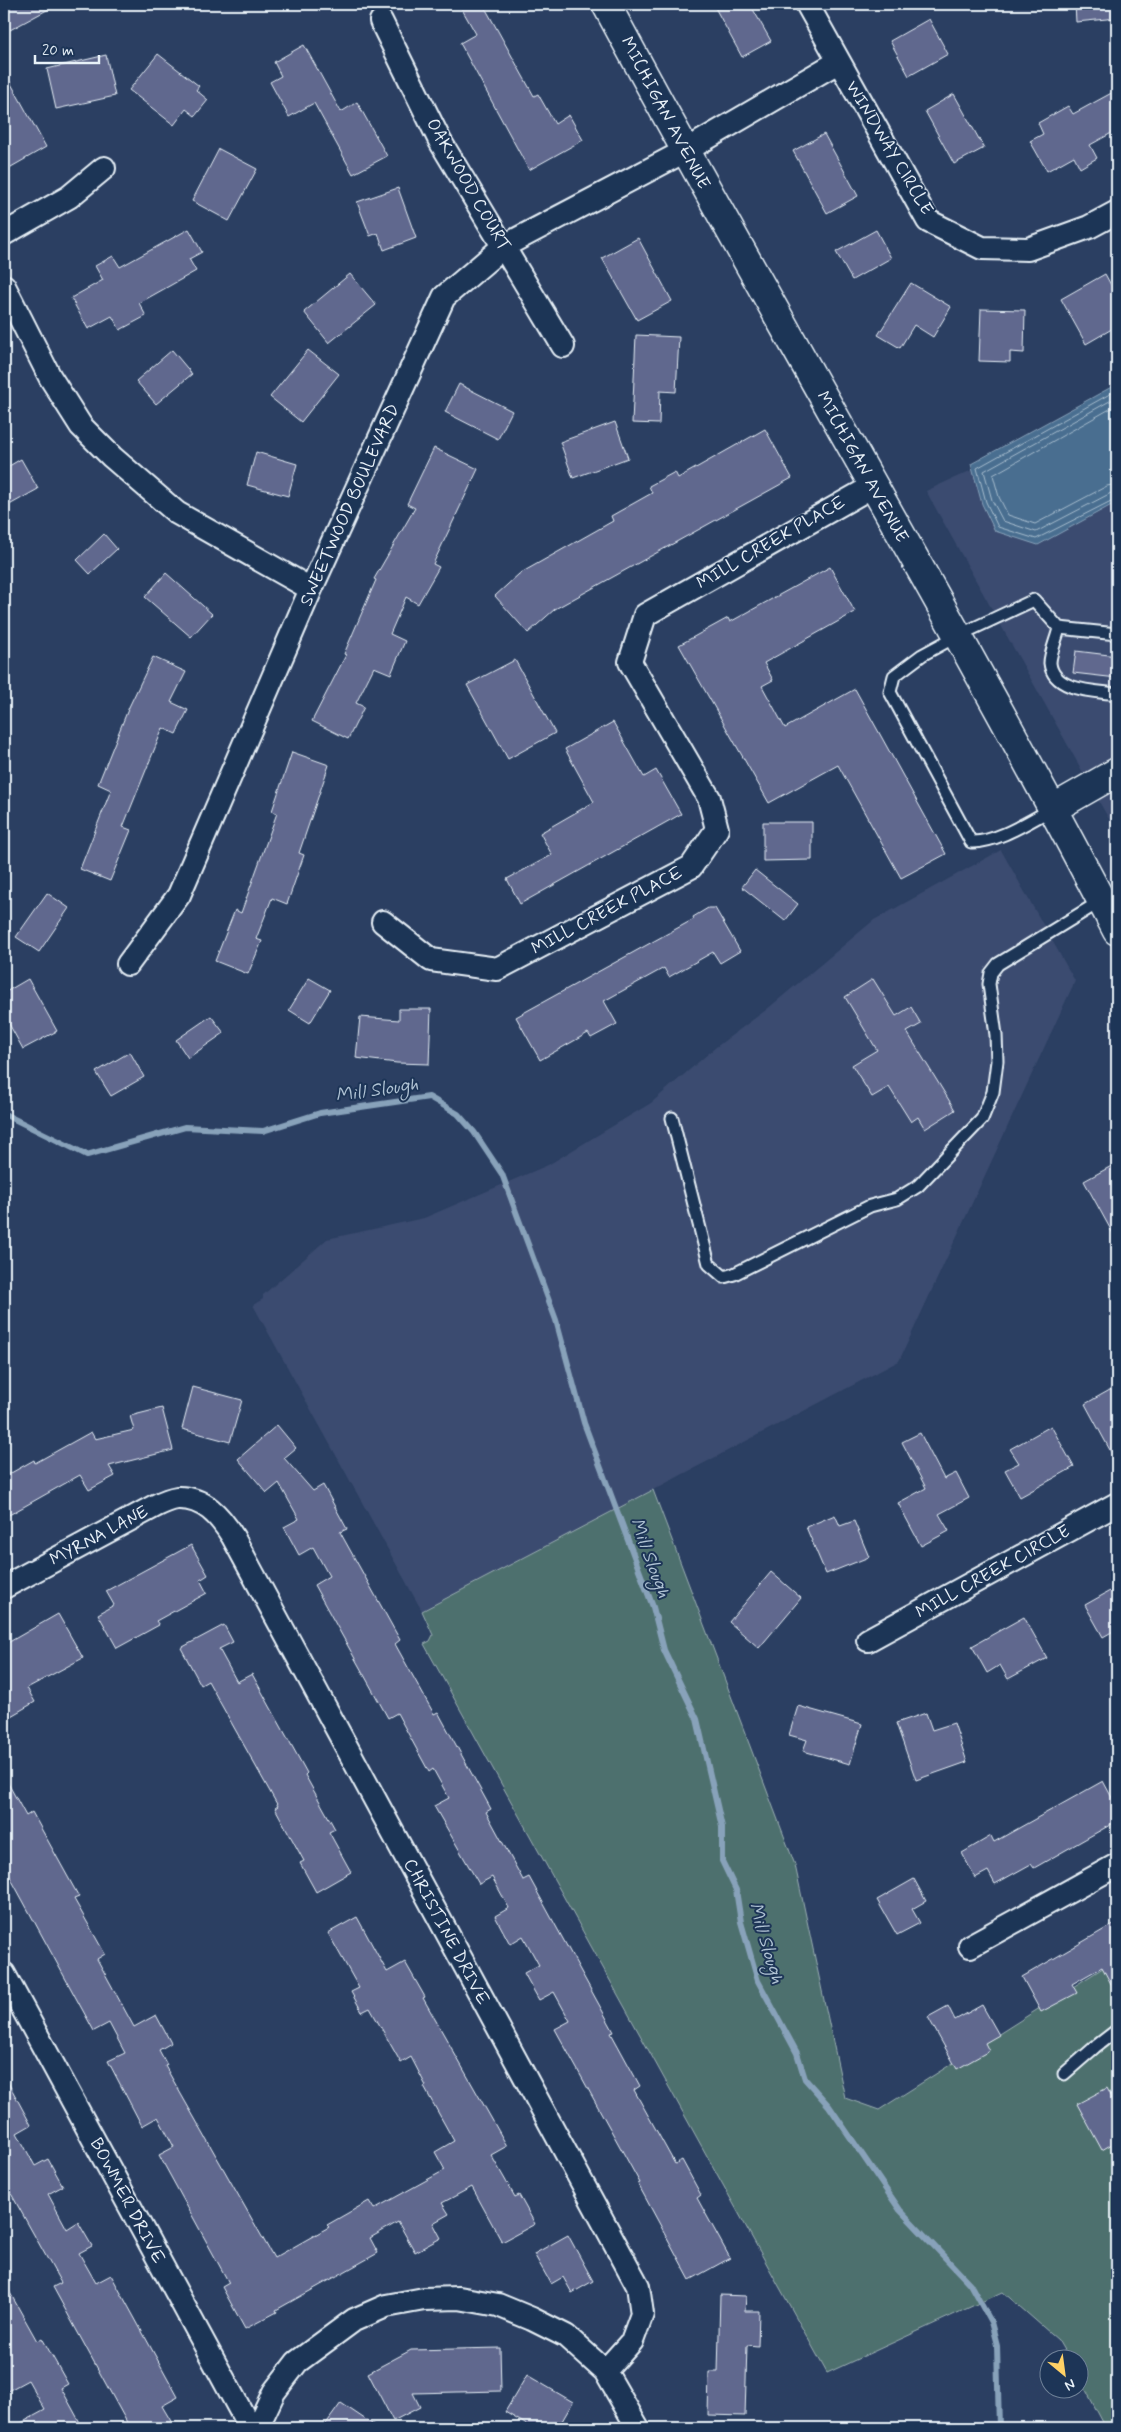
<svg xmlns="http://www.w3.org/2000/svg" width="1121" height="2432" viewBox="0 0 1121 2432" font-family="Mynerve,sans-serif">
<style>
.built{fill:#3b4b6f}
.green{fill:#4e6f6e;stroke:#9bb0b3}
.water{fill:#486e90;stroke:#88a2ba}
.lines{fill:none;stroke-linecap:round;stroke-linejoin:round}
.shore{stroke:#a8bdce;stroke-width:1}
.stream{stroke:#88a2ba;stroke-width:6}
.building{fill:#61678e;stroke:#e8f1f8}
.lane-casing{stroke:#e8f1f8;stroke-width:15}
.street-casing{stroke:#e8f1f8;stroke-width:26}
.secondary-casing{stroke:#e8f1f8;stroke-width:31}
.lane{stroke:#1d3557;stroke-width:11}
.street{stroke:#1d3557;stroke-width:22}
.secondary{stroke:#1d3557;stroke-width:28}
.labels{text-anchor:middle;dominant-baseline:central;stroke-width:4;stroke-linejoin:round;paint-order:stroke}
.street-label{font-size:18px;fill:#e8f1f8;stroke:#1d3557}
.water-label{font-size:19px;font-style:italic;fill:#b0c3d4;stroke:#1d3557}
</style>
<rect width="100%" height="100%" fill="#2b3f62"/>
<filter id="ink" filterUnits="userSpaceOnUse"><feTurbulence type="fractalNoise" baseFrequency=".02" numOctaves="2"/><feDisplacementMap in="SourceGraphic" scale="10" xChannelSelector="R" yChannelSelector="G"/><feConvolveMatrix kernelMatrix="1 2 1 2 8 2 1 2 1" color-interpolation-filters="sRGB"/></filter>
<g filter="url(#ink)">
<path class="built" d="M 972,470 L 982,504 L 1038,544 L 1117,502 L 1117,758 L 1085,776 L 926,491 Z
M 1117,786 L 1117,833 L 1097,798 Z
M 1001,850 L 1075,981 L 899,1361 L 422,1611 L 253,1305 L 263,1299 L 263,1295 L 327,1239 L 424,1218 L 548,1165 L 651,1103 L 716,1047 L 766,1010 L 874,920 Z"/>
<path class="green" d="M 653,1490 L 795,1865 L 845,2098 L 879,2110 L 1117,1959 L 1117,2428 L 1106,2428 L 1079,2377 L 1078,2360 L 1069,2359 L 1058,2340 L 1003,2292 L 827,2373 L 424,1644 L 430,1641 L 433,1635 L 422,1611 Z"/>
<path class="water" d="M 1117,384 L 1117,502 L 1038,545 L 995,531 L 982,504 L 971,464 Z"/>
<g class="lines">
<path class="shore" d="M 1117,390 L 977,468 L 986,502 L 998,527 L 1036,539 L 1117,498
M 1117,397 L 984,471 L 992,500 L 1003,521 L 1036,532 L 1111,493 L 1117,492
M 1117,405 L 993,475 L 999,497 L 1008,515 L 1035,524 L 1107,486 L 1117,484"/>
<path class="stream" d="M 4,1114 L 87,1155 L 185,1127 L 263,1131 L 320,1113 L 429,1097 L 458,1114 L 474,1132 L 502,1174 L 556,1320 L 584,1423 L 653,1607 L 664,1650 L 697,1719 L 722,1827 L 722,1861 L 736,1890 L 741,1922 L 758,1981 L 797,2053 L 805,2079 L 829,2106 L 900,2210 L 970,2284 L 991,2322 L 997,2345 L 999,2428"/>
</g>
<path class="building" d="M 4,4 L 58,4 L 10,30 L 4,19 Z
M 459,4 L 483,4 L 534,96 L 538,94 L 555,124 L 569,115 L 583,140 L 529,170 L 460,43 L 476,34 Z
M 713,4 L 750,4 L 771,41 L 742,57 Z
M 1075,4 L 1117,4 L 1117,18 L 1076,22 Z
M 929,19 L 948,54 L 909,76 L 890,41 Z
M 304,45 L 341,112 L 357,102 L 387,156 L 353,174 L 314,103 L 289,117 L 270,82 L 281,76 L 274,62 Z
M 158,54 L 199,86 L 196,90 L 208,100 L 195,116 L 186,109 L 174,125 L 129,90 Z
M 106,55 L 115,96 L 56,109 L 47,69 Z
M 4,71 L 46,147 L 4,171 Z
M 1117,90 L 1117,130 L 1090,145 L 1097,158 L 1080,168 L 1074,156 L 1047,171 L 1030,141 L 1043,134 L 1038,123 L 1068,106 L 1073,114 Z
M 954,94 L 984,148 L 954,164 L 925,111 Z
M 824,134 L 858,196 L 827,213 L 793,151 Z
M 219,149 L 257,169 L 229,221 L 192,201 Z
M 398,188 L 416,238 L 384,250 L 378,233 L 370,236 L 357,202 Z
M 189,229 L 202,252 L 189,259 L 196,271 L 139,303 L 146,316 L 120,330 L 112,316 L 88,329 L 71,298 L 103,280 L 95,266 L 113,256 L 120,267 Z
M 876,230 L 891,258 L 852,280 L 836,252 Z
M 638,238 L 672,301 L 637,320 L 602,258 Z
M 350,274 L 376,305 L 329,343 L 304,312 Z
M 1105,274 L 1117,296 L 1117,326 L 1086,344 L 1061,299 Z
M 911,283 L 951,307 L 933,337 L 914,325 L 900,348 L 878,335 Z
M 981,309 L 1025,310 L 1024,353 L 1010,352 L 1010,362 L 979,361 Z
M 636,335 L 679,337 L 676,392 L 660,391 L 659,424 L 632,423 Z
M 172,350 L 192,374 L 156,404 L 136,381 Z
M 308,350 L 339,374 L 301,422 L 270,397 Z
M 459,384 L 512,411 L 498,439 L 445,412 Z
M 615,422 L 628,458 L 573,478 L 560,442 Z
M 765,429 L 792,478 L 555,609 L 528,633 L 495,596 L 519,574 L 613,521 L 611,516 L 652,493 L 649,486 L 675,472 L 678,478 Z
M 434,448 L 478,469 L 433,564 L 439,567 L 418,604 L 406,597 L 390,634 L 405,641 L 391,674 L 374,667 L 356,703 L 364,707 L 348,739 L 312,721 L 346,655 L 344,654 L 376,580 L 374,579 L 415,508 L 407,504 Z
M 256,452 L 297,464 L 288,496 L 247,485 Z
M 21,459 L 38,489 L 4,508 L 4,469 Z
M 104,534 L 117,549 L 90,574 L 77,560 Z
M 830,567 L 855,612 L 764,663 L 773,680 L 762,686 L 785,728 L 855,689 L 946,854 L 901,878 L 838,765 L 769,803 L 679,645 L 728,618 L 730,622 Z
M 166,573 L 212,614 L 191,637 L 145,597 Z
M 1076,651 L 1117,656 L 1117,678 L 1073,673 Z
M 153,657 L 186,672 L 171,702 L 188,710 L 176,734 L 163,728 L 123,827 L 131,830 L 110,881 L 80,869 L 111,790 L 98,784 L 129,707 Z
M 515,660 L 555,733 L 508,759 L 467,685 Z
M 613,722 L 644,777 L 656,770 L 681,814 L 520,904 L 507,879 L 552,855 L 540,833 L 594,802 L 565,749 Z
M 292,752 L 329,765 L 299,853 L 304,855 L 287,904 L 272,898 L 256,939 L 262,941 L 248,974 L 215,961 L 235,910 L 241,913 L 277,813 L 272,811 Z
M 763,822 L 812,822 L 812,860 L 763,861 Z
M 755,870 L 798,904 L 785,921 L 742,887 Z
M 47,893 L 69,908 L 39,952 L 16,937 Z
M 708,908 L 715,908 L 740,951 L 720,963 L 713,952 L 669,977 L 664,968 L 604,1001 L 617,1024 L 591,1038 L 588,1033 L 540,1060 L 516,1017 L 694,919 L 693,917 Z
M 309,978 L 330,990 L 310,1023 L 289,1010 Z
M 28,979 L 57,1031 L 23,1049 L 4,1015 L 4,993 Z
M 873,979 L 896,1016 L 911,1007 L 921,1024 L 907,1032 L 955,1110 L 925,1129 L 918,1117 L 911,1122 L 889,1087 L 872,1097 L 852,1065 L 877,1050 L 845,997 Z
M 399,1009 L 431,1009 L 429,1064 L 397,1063 L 356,1058 L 360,1017 L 399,1020 Z
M 211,1016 L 224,1033 L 188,1058 L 176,1040 Z
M 130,1052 L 144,1077 L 111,1096 L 96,1072 Z
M 1117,1163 L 1117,1241 L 1084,1181 Z
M 1117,1386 L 1117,1463 L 1085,1404 Z
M 193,1387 L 242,1400 L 230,1442 L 182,1429 Z
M 162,1408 L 173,1450 L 109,1466 L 115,1476 L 89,1490 L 80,1475 L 9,1515 L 4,1505 L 4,1477 L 34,1460 L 35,1463 L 91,1432 L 95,1439 L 134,1430 L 130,1416 Z
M 277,1425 L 296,1448 L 284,1458 L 313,1491 L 323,1485 L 347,1529 L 340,1532 L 400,1640 L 395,1644 L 434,1714 L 438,1712 L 491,1809 L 486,1812 L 523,1880 L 529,1877 L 614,2032 L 611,2033 L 640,2086 L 634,2090 L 675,2164 L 682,2160 L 701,2195 L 697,2198 L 730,2258 L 690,2280 L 638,2184 L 640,2183 L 555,2029 L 570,2021 L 554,1992 L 539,2000 L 524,1973 L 539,1965 L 523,1936 L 510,1944 L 495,1916 L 509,1908 L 492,1877 L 479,1884 L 434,1806 L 449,1798 L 433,1769 L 429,1772 L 397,1713 L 388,1718 L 314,1585 L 329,1576 L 313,1547 L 299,1555 L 284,1527 L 299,1519 L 279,1483 L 267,1493 L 238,1459 Z
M 1051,1426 L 1074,1467 L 1020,1497 L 1005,1470 L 1019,1463 L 1010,1449 Z
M 920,1433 L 944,1479 L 956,1473 L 969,1498 L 939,1514 L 949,1531 L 921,1546 L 898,1503 L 926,1488 L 902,1442 Z
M 835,1515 L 840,1526 L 854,1521 L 869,1557 L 826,1574 L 806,1527 Z
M 191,1545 L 208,1575 L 200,1580 L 207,1593 L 156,1621 L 159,1625 L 117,1648 L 98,1614 L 114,1605 L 106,1591 Z
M 771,1572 L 801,1598 L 759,1648 L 729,1622 Z
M 1117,1587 L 1117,1629 L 1103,1637 L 1085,1605 Z
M 58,1614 L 83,1658 L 27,1688 L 35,1702 L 4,1720 L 4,1645 Z
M 1024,1617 L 1047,1658 L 1008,1679 L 1000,1665 L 987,1673 L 972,1646 Z
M 224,1625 L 233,1642 L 219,1649 L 237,1682 L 252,1674 L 307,1773 L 305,1775 L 335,1829 L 329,1832 L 351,1872 L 316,1892 L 300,1863 L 304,1861 L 275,1808 L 278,1806 L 208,1681 L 201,1685 L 181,1648 Z
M 798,1706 L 862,1724 L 850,1764 L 803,1751 L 807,1740 L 789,1735 Z
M 926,1713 L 932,1730 L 954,1723 L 967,1762 L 916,1780 L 896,1723 Z
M 4,1776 L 26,1816 L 32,1812 L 79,1897 L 74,1899 L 105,1954 L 97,1959 L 134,2027 L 156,2015 L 171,2043 L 159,2050 L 167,2065 L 165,2066 L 274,2258 L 329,2227 L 327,2225 L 369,2201 L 374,2209 L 445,2170 L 435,2152 L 454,2141 L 424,2087 L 426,2086 L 411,2057 L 401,2063 L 370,2008 L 362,2012 L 351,1992 L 359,1988 L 328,1933 L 357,1917 L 387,1972 L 405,1962 L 425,1997 L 423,1998 L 507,2146 L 491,2155 L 515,2197 L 519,2195 L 535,2224 L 502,2242 L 472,2187 L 442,2203 L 449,2214 L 433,2223 L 441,2238 L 415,2252 L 398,2222 L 370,2238 L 378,2253 L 276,2310 L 277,2312 L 245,2329 L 222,2287 L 229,2283 L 159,2155 L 174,2147 L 158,2117 L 142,2126 L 108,2061 L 125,2053 L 109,2023 L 94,2031 L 4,1866 Z
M 1103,1781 L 1117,1807 L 1117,1821 L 1034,1868 L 1031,1864 L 995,1884 L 988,1871 L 975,1878 L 962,1853 L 991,1836 L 994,1842 Z
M 914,1879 L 926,1901 L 912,1909 L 920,1923 L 897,1935 L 877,1900 Z
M 1117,1922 L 1117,1995 L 1102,1967 L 1072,1984 L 1077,1993 L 1041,2012 L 1022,1977 Z
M 982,2005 L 999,2035 L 985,2043 L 989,2051 L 957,2069 L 928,2017 L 948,2006 L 955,2020 Z
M 4,2075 L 31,2125 L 17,2133 L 35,2166 L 48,2159 L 63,2186 L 48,2194 L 67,2229 L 78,2222 L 92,2246 L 79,2253 L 96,2283 L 111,2275 L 178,2397 L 162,2406 L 172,2423 L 161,2428 L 130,2428 L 53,2287 L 61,2283 L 4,2181 Z
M 1107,2088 L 1117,2107 L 1117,2141 L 1102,2150 L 1077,2104 Z
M 568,2235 L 593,2281 L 572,2293 L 563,2277 L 551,2284 L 534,2254 Z
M 4,2282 L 37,2341 L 42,2338 L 68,2384 L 61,2388 L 83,2428 L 12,2428 L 45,2410 L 28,2380 L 4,2393 Z
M 720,2295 L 746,2296 L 745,2311 L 759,2311 L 758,2346 L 747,2345 L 745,2416 L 708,2415 L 709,2372 L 718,2372 Z
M 500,2348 L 501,2391 L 413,2393 L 420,2407 L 393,2421 L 368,2373 L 411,2350 Z
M 527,2375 L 573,2402 L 558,2428 L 532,2428 L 505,2412 Z
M 341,2403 L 378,2428 L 323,2428 Z"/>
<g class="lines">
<defs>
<path id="lane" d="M 1059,628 C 1057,638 1050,653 1050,663 C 1053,692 1097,691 1117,694
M 1054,808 C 1031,820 997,843 971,842 L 890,692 L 894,676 L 922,655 L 957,636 L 1034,600 L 1059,628 L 1117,634
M 672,1118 L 709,1264 L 724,1277 L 734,1274 L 870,1206 L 897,1199 L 918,1186 L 982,1119 L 993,1092 L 997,1061 L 996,1035 L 989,984 L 991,973 L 998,964 L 1101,901
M 1064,2074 L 1095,2047 L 1117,2030"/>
<path id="street" d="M 807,4 L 928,221 L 982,248 L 1028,249 L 1089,227 L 1117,212
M 381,21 L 440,141 L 563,346
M 4,234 L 69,197 L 104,168
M 4,286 L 50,377 L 81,426 L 112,457 L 177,513 L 311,589
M 383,922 L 431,960 L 497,969 L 691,867 L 717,829 L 709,798 L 630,662 L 645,615 L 873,486
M 128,964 L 179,895 L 311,589 L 444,297 L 504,246 L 685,151 L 838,62
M 4,1587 L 155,1506 C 161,1503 170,1499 177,1498 C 204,1497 220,1516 233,1537 L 638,2286 L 642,2314 L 632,2341 L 605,2371
M 868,1640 L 1117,1504
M 970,1946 L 1117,1865
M 4,1974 L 250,2428
M 257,2428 L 274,2392 L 297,2362 L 354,2320 L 386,2306 L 424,2299 L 459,2298 L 498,2305 L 532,2319 L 566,2336 L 605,2371 L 638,2428"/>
<path id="secondary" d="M 606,4 C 772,315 955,618 1117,931
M 1054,808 L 1117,772"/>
</defs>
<use href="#lane" class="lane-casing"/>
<use href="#street" class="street-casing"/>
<use href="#secondary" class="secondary-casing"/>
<use href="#lane" class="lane"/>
<use href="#street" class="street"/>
<use href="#secondary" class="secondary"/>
</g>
</g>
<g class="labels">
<g class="street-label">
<text transform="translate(665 113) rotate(62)">MICHIGAN AVENUE</text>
<text transform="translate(889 148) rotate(59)">WINDWAY CIRCLE</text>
<text transform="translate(468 185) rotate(60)">OAKWOOD COURT</text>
<text transform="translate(862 467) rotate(61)">MICHIGAN AVENUE</text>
<text transform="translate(350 505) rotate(-66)">SWEETWOOD BOULEVARD</text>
<text transform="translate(771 543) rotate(-30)">MILL CREEK PLACE</text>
<text transform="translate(607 911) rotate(-28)">MILL CREEK PLACE</text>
<text transform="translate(99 1536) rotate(-28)">MYRNA LANE</text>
<text transform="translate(993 1572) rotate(-29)">MILL CREEK CIRCLE</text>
<text transform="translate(446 1932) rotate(62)">CHRISTINE DRIVE</text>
<text transform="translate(127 2201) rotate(62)">BOWMER DRIVE</text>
</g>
<g class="water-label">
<text transform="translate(377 1090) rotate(-8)">Mill Slough</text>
<text transform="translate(650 1558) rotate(70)">Mill Slough</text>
<text transform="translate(766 1943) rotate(74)">Mill Slough</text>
</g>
</g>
<rect width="1121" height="2432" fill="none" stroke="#1d3557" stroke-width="20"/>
<rect x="10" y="10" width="1101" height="2412" fill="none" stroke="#e8f1f8" stroke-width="2" filter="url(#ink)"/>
<g transform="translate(1064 2374) rotate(151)"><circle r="24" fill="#1d3557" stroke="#6e8097"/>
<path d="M0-4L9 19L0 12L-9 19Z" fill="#ffd166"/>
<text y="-8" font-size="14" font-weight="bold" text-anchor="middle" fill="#e8f1f8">N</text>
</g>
<path d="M35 55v8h64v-8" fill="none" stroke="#e8f1f8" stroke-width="2.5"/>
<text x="42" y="55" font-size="15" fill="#e8f1f8" stroke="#1d3557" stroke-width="4" paint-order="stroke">20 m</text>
</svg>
